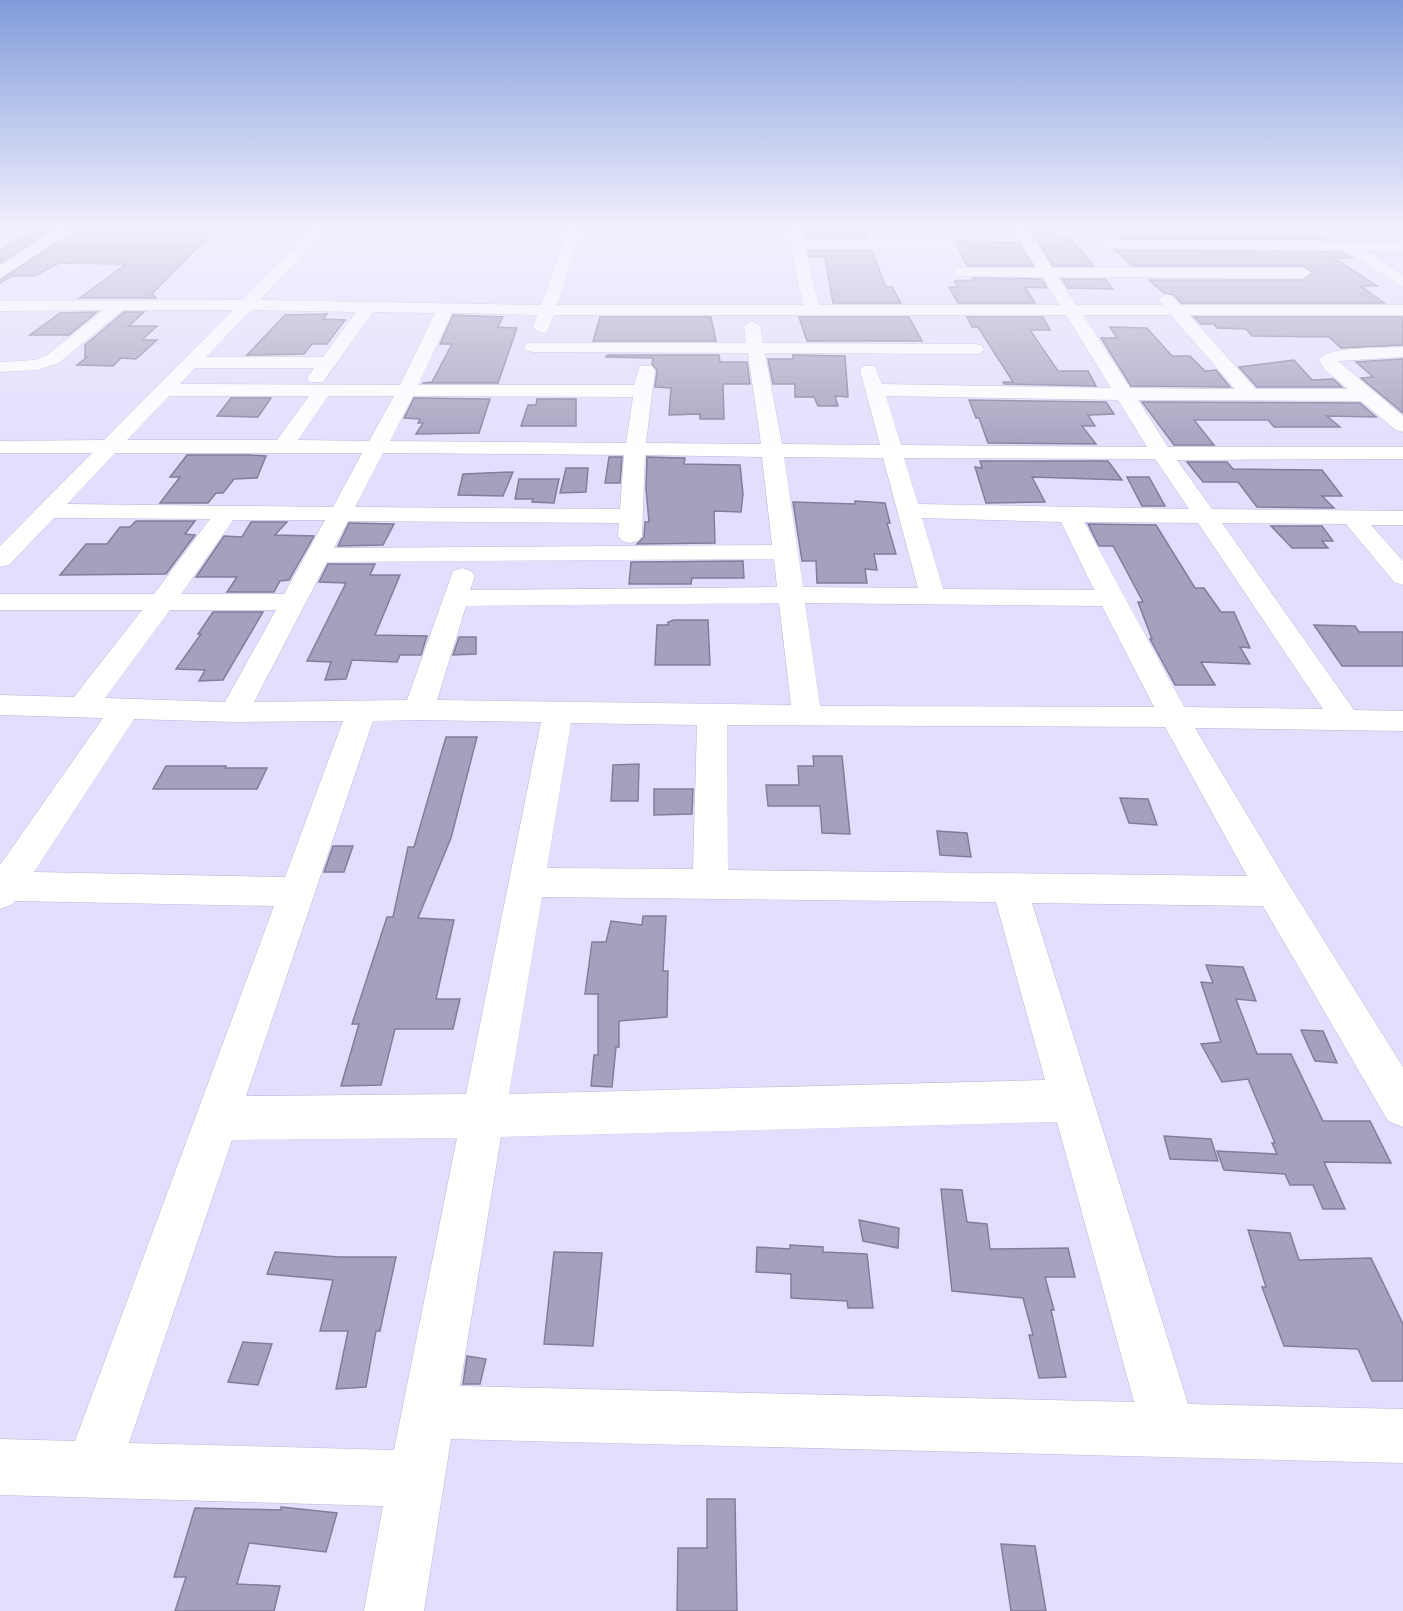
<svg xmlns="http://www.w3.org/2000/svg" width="1403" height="1611" viewBox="0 0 1403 1611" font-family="Commissioner,sans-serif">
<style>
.building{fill:#a4a0bd;stroke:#827e9a;stroke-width:1.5}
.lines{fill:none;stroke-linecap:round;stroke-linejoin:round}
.minor-casing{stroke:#bab6d4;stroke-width:1}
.minor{fill:#fff;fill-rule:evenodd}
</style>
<rect width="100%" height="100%" fill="#e3defd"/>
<path class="building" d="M 109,230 L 215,230 L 152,294 L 156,298 L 80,298 L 126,264 L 59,263 L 35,276 L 12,276 L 0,283 L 0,280 L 74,232 Z
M 803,230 L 864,230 L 867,238 L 805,238 Z
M 1119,230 L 1311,230 L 1325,239 L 1121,239 L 1115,233 L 1122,233 Z
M 34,232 L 49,232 L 0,263 L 0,250 Z
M 1032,232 L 1056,233 L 1059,236 L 1069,237 L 1094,266 L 1053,266 Z
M 955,241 L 1019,243 L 1033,266 L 967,266 Z
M 808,250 L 872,251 L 886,287 L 892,287 L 901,303 L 833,303 L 825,257 L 810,257 Z
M 1115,250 L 1343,252 L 1352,258 L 1334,258 L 1377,286 L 1361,286 L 1384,303 L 1181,303 L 1174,295 L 1164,293 L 1149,280 L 1303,280 L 1313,272 L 1303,266 L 1133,266 Z
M 973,278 L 1042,279 L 1047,288 L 1025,287 L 1035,303 L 958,303 L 949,287 L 958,287 L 954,281 L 974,280 Z
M 1062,279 L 1105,279 L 1113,289 L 1068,288 Z
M 97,312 L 69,335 L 30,335 L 60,313 Z
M 124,312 L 144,312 L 129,326 L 157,326 L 142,340 L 157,340 L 136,359 L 121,358 L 113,366 L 77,365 L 87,357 L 85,357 L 85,345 Z
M 327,314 L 323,319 L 345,320 L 327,344 L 312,344 L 304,354 L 247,355 L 285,315 Z
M 453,315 L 503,317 L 498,327 L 517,328 L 498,383 L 422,383 L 432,382 L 452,344 L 440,344 Z
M 600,317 L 711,317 L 716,341 L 593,341 Z
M 799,317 L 909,317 L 922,341 L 807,341 Z
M 967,317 L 1043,317 L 1050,330 L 1030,330 L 1058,371 L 1088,371 L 1096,386 L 1004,384 L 1003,382 L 1013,382 L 978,327 L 972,327 Z
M 1194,317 L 1403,317 L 1403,345 L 1341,348 L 1329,337 L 1252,336 L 1246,329 L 1217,328 L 1214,324 L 1201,324 Z
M 1110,327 L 1147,328 L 1172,356 L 1190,356 L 1205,371 L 1216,370 L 1230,387 L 1131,386 L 1101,338 L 1117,338 Z
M 607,355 L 719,355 L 720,362 L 747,362 L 750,384 L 723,384 L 724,419 L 700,419 L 700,414 L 669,415 L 671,388 L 655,387 L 657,370 L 652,364 L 653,358 L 606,357 Z
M 793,355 L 845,356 L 848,397 L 835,396 L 838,406 L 818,406 L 814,397 L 795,397 L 795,384 L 773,384 L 768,359 L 793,359 Z
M 1403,359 L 1403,413 L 1361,378 L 1373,377 L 1356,362 Z
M 1294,360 L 1312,380 L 1333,379 L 1342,387 L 1257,387 L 1239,367 Z
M 231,398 L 271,398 L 258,417 L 217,416 Z
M 414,398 L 490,399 L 479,433 L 416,434 L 423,423 L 418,423 L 420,419 L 404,418 Z
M 537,399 L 576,399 L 576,426 L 521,426 L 528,405 L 536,405 Z
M 969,400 L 1106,402 L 1114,414 L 1088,415 L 1095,426 L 1082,426 L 1096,444 L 988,443 L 979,418 L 976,418 Z
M 1142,402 L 1360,403 L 1376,417 L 1327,416 L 1340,427 L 1274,427 L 1268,420 L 1194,420 L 1214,445 L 1174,445 Z
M 187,455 L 249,455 L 266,456 L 257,478 L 234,479 L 223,493 L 216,493 L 208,503 L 160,503 L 180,477 L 170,477 Z
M 609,457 L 622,457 L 620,483 L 605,483 Z
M 647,457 L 685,458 L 684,464 L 740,465 L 743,494 L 741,512 L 714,511 L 715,543 L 637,544 L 644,537 L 645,522 L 649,522 L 646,489 Z
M 980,461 L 1108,461 L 1122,480 L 1032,477 L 1045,502 L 986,503 L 975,467 L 982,468 Z
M 1187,462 L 1227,462 L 1233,469 L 1322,470 L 1342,496 L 1322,496 L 1334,508 L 1257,507 L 1238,482 L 1203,482 Z
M 566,468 L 588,468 L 586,492 L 560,493 Z
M 513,472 L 503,496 L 458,495 L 463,474 Z
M 1127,477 L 1149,477 L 1165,506 L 1142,506 Z
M 519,479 L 559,479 L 554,503 L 532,502 L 533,499 L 515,499 Z
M 855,501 L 885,503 L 890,523 L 887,523 L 896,554 L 874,554 L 877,570 L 865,569 L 867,583 L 817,583 L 816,561 L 802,561 L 793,502 L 855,504 Z
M 136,521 L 195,521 L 185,534 L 195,535 L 166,574 L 60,575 L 86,544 L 107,544 L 120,527 L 130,527 Z
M 251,522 L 287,522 L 275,535 L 314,536 L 289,580 L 280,581 L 274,592 L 227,592 L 237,577 L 196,577 L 224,536 L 242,537 Z
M 349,523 L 394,524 L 383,545 L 338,546 Z
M 1088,524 L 1156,525 L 1195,588 L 1204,588 L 1221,612 L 1234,612 L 1250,648 L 1240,647 L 1250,664 L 1201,662 L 1215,685 L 1175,685 L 1150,639 L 1152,639 L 1138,602 L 1143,602 L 1119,557 L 1113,546 L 1099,546 Z
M 1271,526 L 1322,526 L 1333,541 L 1322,541 L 1328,548 L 1292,548 Z
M 631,562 L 743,561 L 744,578 L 692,578 L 691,584 L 629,584 Z
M 328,564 L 375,564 L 370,575 L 400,575 L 375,635 L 427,636 L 421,655 L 400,655 L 397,662 L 352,660 L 346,679 L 325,680 L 331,662 L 307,661 L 346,583 L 319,582 Z
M 213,612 L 263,612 L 223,680 L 199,681 L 205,670 L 176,669 L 201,634 L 198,634 Z
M 674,620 L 708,620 L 710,665 L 655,665 L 657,625 L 668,625 L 668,622 Z
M 1314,625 L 1355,626 L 1359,632 L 1403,632 L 1403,666 L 1342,666 Z
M 459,637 L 476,637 L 476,654 L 453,655 Z
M 446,737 L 477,737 L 451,838 L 418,918 L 454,920 L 436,999 L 460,999 L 453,1029 L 395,1029 L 381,1085 L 341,1086 L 359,1024 L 352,1024 L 387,917 L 393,917 L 408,847 L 414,847 Z
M 813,756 L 842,756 L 850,834 L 822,833 L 820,806 L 768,806 L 766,785 L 799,785 L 798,766 L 814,766 Z
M 639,764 L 638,801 L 611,801 L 613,765 Z
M 166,766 L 226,766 L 225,768 L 267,768 L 257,789 L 153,789 Z
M 654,789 L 693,789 L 692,814 L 654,815 Z
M 1120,798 L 1148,799 L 1157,825 L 1129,823 Z
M 937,831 L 967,833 L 971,857 L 940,855 Z
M 333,846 L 353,846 L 344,872 L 324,872 Z
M 643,916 L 666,916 L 663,971 L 668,971 L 667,1017 L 619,1021 L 619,1047 L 616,1047 L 612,1087 L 591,1086 L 594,1055 L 598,1055 L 598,994 L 585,994 L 592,942 L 606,942 L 611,921 L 642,925 Z
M 1206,965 L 1243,967 L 1256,1001 L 1236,999 L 1257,1054 L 1291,1054 L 1323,1121 L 1370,1121 L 1391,1163 L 1324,1162 L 1345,1209 L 1323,1209 L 1313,1185 L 1290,1185 L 1285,1174 L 1224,1170 L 1217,1151 L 1277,1154 L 1272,1143 L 1275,1143 L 1248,1079 L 1222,1082 L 1201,1044 L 1221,1042 L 1201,982 L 1213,983 Z
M 1301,1030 L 1323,1031 L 1337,1063 L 1315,1061 Z
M 1164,1136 L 1211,1139 L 1218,1161 L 1170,1159 Z
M 941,1189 L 962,1190 L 967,1222 L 987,1224 L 990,1249 L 1068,1248 L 1075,1277 L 1045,1277 L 1054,1310 L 1051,1310 L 1066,1377 L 1039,1378 L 1029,1335 L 1033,1335 L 1023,1298 L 952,1291 Z
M 859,1220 L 899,1228 L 898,1248 L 863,1241 Z
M 1248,1230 L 1290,1233 L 1299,1260 L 1371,1258 L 1403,1324 L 1403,1381 L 1372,1381 L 1358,1349 L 1284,1346 L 1262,1287 L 1266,1287 Z
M 790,1245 L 823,1247 L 823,1252 L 867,1254 L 873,1308 L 848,1308 L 847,1301 L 791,1298 L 791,1274 L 756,1272 L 757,1247 L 790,1249 Z
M 275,1252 L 339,1257 L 396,1257 L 380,1331 L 376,1331 L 366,1387 L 336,1389 L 348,1331 L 320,1331 L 333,1280 L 267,1274 Z
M 554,1252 L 602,1253 L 593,1346 L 544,1344 Z
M 243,1342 L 272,1344 L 258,1385 L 228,1382 Z
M 467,1356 L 486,1359 L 480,1384 L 463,1384 Z
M 707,1499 L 735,1499 L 737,1611 L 677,1611 L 678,1548 L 707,1548 Z
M 281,1507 L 337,1513 L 326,1552 L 249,1543 L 237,1584 L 280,1586 L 274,1611 L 175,1611 L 186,1577 L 174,1577 L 195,1508 L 281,1510 Z
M 1001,1544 L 1035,1546 L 1046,1611 L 1011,1611 Z"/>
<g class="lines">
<defs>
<path id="minor" d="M 56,230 L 73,230 L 0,278 L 0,266 Z
M 311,230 L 326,230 L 260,300 L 541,305 L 568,230 L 582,230 L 557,305 L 803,305 L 787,230 L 801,230 L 803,240 L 946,241 L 953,245 L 946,249 L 805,248 L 819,305 L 1060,305 L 1043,277 L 960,276 L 953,272 L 960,268 L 1037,268 L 1014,230 L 1028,230 L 1052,268 L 1303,268 L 1311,273 L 1303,278 L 1058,277 L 1076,305 L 1163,305 L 1158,299 L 1166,294 L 1172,296 L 1180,305 L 1403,305 L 1403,315 L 1189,315 L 1256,389 L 1348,389 L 1324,369 L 1319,359 C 1329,346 1385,348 1403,347 L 1403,357 L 1338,361 L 1403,416 L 1403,432 L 1396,430 L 1361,401 L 1138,400 L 1168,447 L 1403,447 L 1403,459 L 1177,460 L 1212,509 L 1403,511 L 1403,525 L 1371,525 L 1403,561 L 1403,585 L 1394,582 L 1346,524 L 1222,523 L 1354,710 L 1403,711 L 1403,731 L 1195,728 L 1285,878 L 1403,1067 L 1403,1127 L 1388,1121 L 1263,906 L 1032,903 L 1188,1404 L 1403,1409 L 1403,1463 L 451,1439 L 424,1611 L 364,1611 L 383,1506 L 0,1495 L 0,1439 L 75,1441 L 274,906 L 15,901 L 13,904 L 0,909 L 0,865 L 103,718 L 0,715 L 0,695 L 74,697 L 142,610 L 0,610 L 0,594 L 154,594 L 210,519 L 54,518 L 9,565 L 0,567 L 0,546 L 92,453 L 0,453 L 0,441 L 104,440 L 233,310 L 123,310 L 59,363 L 38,370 L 0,372 L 0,362 L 35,360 L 47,355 L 103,310 L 0,311 L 0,301 L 242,300 ZM 251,310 L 356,312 L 323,357 L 206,357 ZM 373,312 L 435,313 L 400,385 L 180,384 L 195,368 L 314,368 L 307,378 L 309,382 L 323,382 ZM 452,313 L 537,315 L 533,328 L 541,333 L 547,332 L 554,315 L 1066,315 L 1111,388 L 882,384 L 875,366 L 863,366 L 860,370 L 880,445 L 782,444 L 765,353 L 975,354 L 981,353 L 984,349 L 981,345 L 975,344 L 763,343 L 760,326 L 752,321 L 744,326 L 746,343 L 527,343 L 524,347 L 527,351 L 533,352 L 748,353 L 761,444 L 646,443 L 655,370 L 652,366 L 640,366 L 634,385 L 418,385 ZM 1083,315 L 1171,315 L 1235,389 L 1130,388 ZM 169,396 L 309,396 L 277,440 L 127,440 ZM 328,396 L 394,396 L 369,441 L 298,440 ZM 413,396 L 633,397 L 626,443 L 390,441 ZM 886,396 L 1118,400 L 1147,447 L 901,445 ZM 115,453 L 362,453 L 333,507 L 67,504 ZM 383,453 L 624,455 L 620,509 L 355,507 ZM 645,455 L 762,457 L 772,545 L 334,548 L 348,521 L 619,523 L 618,536 L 622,541 L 630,543 L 638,541 L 642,536 ZM 784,457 L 883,458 L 918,588 L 803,587 ZM 904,458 L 1155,459 L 1189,509 L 918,504 ZM 922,518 L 1061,522 L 1094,590 L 943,589 ZM 233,520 L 325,520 L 284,594 L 181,594 ZM 1084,522 L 1198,523 L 1323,709 L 1184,707 ZM 774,559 L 777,587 L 470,590 L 475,576 L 471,571 L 462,568 L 453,571 L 407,700 L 254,702 L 327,562 ZM 779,603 L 791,705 L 437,700 L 466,606 ZM 805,603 L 1102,606 L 1154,707 L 820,706 ZM 170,610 L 276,610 L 225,702 L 105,698 ZM 134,719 L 234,722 L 343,721 L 285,877 L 34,872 ZM 419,720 L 541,722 L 466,1094 L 246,1096 L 373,721 ZM 571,723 L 697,725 L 693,869 L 547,868 ZM 727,725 L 1165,727 L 1247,876 L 728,870 ZM 542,897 L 996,902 L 1045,1080 L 509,1094 ZM 1057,1122 L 1134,1402 L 460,1386 L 501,1137 ZM 457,1138 L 394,1450 L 129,1443 L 232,1140 Z
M 1112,241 L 1403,242 L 1403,250 L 1364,250 L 1403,275 L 1403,287 L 1344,250 L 1107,248 L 1105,245 L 1107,242 Z"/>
</defs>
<use href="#minor" class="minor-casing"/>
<use href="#minor" class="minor"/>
</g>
<linearGradient id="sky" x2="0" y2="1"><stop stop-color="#819cda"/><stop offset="0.5" stop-color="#f2f0fe"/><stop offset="1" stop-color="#f2f0fe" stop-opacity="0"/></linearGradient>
<rect width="1403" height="456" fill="url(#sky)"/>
</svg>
